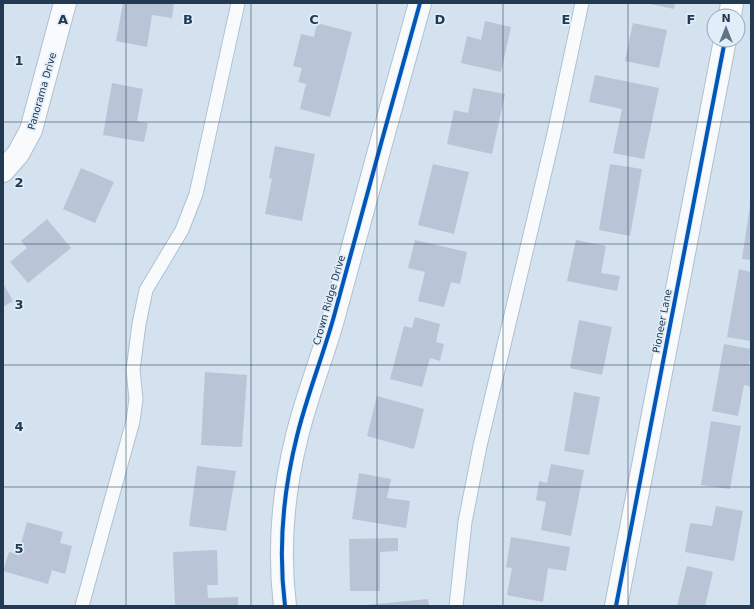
<svg xmlns="http://www.w3.org/2000/svg" width="754" height="609" viewBox="0 0 754 609" font-family="'DejaVu Sans',sans-serif">
<style>
.building{fill:#bac4d7}
.lines{fill:none;stroke-linecap:round;stroke-linejoin:round}
.lane-casing{stroke:#afc0d2;stroke-width:15}
.street-casing{stroke:#afc0d2;stroke-width:24}
.lane{stroke:#f9fafc;stroke-width:13}
.street{stroke:#f9fafc;stroke-width:22}
.cycleway-casing{stroke:#e1edf9;stroke-width:6}
.cycleway{stroke:#0057b8;stroke-width:4}
.grid{fill:none;stroke:#213a51;stroke-width:1;stroke-opacity:0.55}
.labels{text-anchor:middle;dominant-baseline:central;stroke-width:3.5;stroke-linejoin:round;paint-order:stroke}
.street-label{font-size:10px;fill:#213a51;stroke:#e1edf9}
.grid-label{font-size:13px;text-anchor:middle;font-weight:bold;fill:#213a51;stroke:#e1edf9;stroke-width:3.5;stroke-linejoin:round;paint-order:stroke}
</style>
<rect width="100%" height="100%" fill="#d4e1ee"/>
<path class="building" d="M 123,3 L 174,3 L 172,18 L 152,15 L 147,47 L 116,41 Z
M 645,3 L 675,3 L 674,9 Z
M 485,21 L 511,27 L 501,72 L 461,63 L 467,36 L 481,40 Z
M 317,23 L 352,32 L 330,117 L 300,109 L 306,84 L 298,82 L 302,68 L 293,66 L 301,34 L 314,37 Z
M 633,23 L 667,30 L 659,68 L 625,61 Z
M 595,75 L 659,88 L 644,159 L 613,153 L 622,109 L 589,102 Z
M 112,83 L 143,89 L 137,121 L 148,123 L 144,142 L 103,135 Z
M 473,88 L 505,94 L 492,154 L 447,144 L 454,110 L 468,113 Z
M 275,146 L 315,154 L 302,221 L 265,214 L 272,179 L 269,178 Z
M 433,164 L 469,172 L 454,234 L 418,225 Z
M 610,164 L 642,169 L 630,236 L 599,230 Z
M 81,168 L 114,182 L 95,223 L 63,209 Z
M 750,205 L 751,205 L 751,260 L 742,259 Z
M 47,219 L 71,248 L 28,283 L 10,262 L 27,248 L 21,241 Z
M 415,240 L 467,252 L 460,284 L 451,282 L 444,307 L 418,301 L 425,272 L 408,268 Z
M 576,240 L 606,246 L 601,273 L 620,276 L 617,291 L 567,281 Z
M 739,269 L 751,272 L 751,341 L 727,337 Z
M 3,283 L 13,301 L 3,307 Z
M 415,317 L 440,324 L 436,342 L 444,344 L 440,361 L 430,358 L 422,387 L 390,379 L 404,326 L 412,328 Z
M 579,320 L 612,327 L 602,375 L 570,368 Z
M 724,344 L 751,349 L 749,364 L 751,364 L 751,387 L 744,385 L 738,416 L 712,411 Z
M 205,372 L 247,375 L 242,447 L 201,445 Z
M 574,392 L 600,397 L 589,455 L 564,451 Z
M 377,396 L 424,409 L 414,449 L 367,436 Z
M 711,421 L 741,426 L 730,489 L 701,485 Z
M 551,464 L 584,470 L 571,536 L 541,530 L 546,502 L 536,500 L 539,481 L 547,483 Z
M 197,466 L 236,471 L 226,531 L 189,526 Z
M 359,473 L 391,479 L 387,498 L 410,501 L 406,528 L 352,519 Z
M 716,506 L 743,511 L 734,561 L 685,552 L 690,523 L 712,526 Z
M 27,522 L 63,532 L 60,543 L 72,546 L 65,574 L 52,570 L 48,584 L 3,571 L 9,552 L 18,554 Z
M 511,537 L 570,547 L 566,571 L 548,568 L 543,602 L 507,595 L 512,568 L 506,567 Z
M 398,538 L 398,551 L 380,552 L 380,591 L 350,591 L 349,539 Z
M 217,550 L 218,585 L 207,585 L 208,598 L 238,597 L 238,606 L 175,606 L 173,552 Z
M 687,566 L 713,572 L 705,606 L 677,606 Z
M 428,599 L 429,606 L 366,606 L 366,605 Z"/>
<g class="lines">
<defs>
<path id="lane" d="M 82,606 L 133,421 L 136,399 L 133,370 L 139,324 L 146,290 L 182,230 L 196,194 L 238,3
M 456,606 L 465,522 L 480,446 L 553,138 L 582,3"/>
<path id="street" d="M 730,16 L 732,3
M 3,171 L 18,154 L 31,130 L 65,3
M 285,606 C 278,549 283,492 297,436 C 307,395 323,356 334,316 C 362,212 391,107 420,3
M 616,606 L 725,40"/>
</defs>
<use href="#lane" class="lane-casing"/>
<use href="#street" class="street-casing"/>
<use href="#lane" class="lane"/>
<use href="#street" class="street"/>
<defs>
<path id="cycleway" d="M 285,606 C 278,549 283,492 297,436 C 307,395 323,356 334,316 C 362,212 391,107 420,3
M 616,606 L 725,40"/>
</defs>
<use href="#cycleway" class="cycleway-casing"/>
<use href="#cycleway" class="cycleway"/>
</g>
<path class="grid" d="M 126,3 L 126,606M 251,3 L 251,606M 377,3 L 377,606M 503,3 L 503,606M 628,3 L 628,606M 3,122 L 751,122M 3,244 L 751,244M 3,365 L 751,365M 3,487 L 751,487"/>
<g class="labels">
<g class="street-label">
<text transform="translate(42 91) rotate(-74)">Panorama Drive</text>
<text transform="translate(329 300) rotate(-74)">Crown Ridge Drive</text>
<text transform="translate(662 321) rotate(-79)">Pioneer Lane</text>
</g>
</g>
<g class="grid-label">
<text x="63" y="24">A</text>
<text x="188" y="24">B</text>
<text x="314" y="24">C</text>
<text x="440" y="24">D</text>
<text x="566" y="24">E</text>
<text x="691" y="24">F</text>
<text x="19" y="65">1</text>
<text x="19" y="187">2</text>
<text x="19" y="309">3</text>
<text x="19" y="431">4</text>
<text x="19" y="553">5</text>
</g>
<rect width="754" height="609" fill="none" stroke="#213a51" stroke-width="8"/>
<g transform="translate(726 28)"><circle r="19" fill="#e1edf9" stroke="#94a5b6"/>
<path d="M0-3L7 15L0 10L-7 15Z" fill="#607488"/>
<text y="-6" font-size="11" font-weight="bold" text-anchor="middle" fill="#213a51">N</text>
</g>
</svg>
